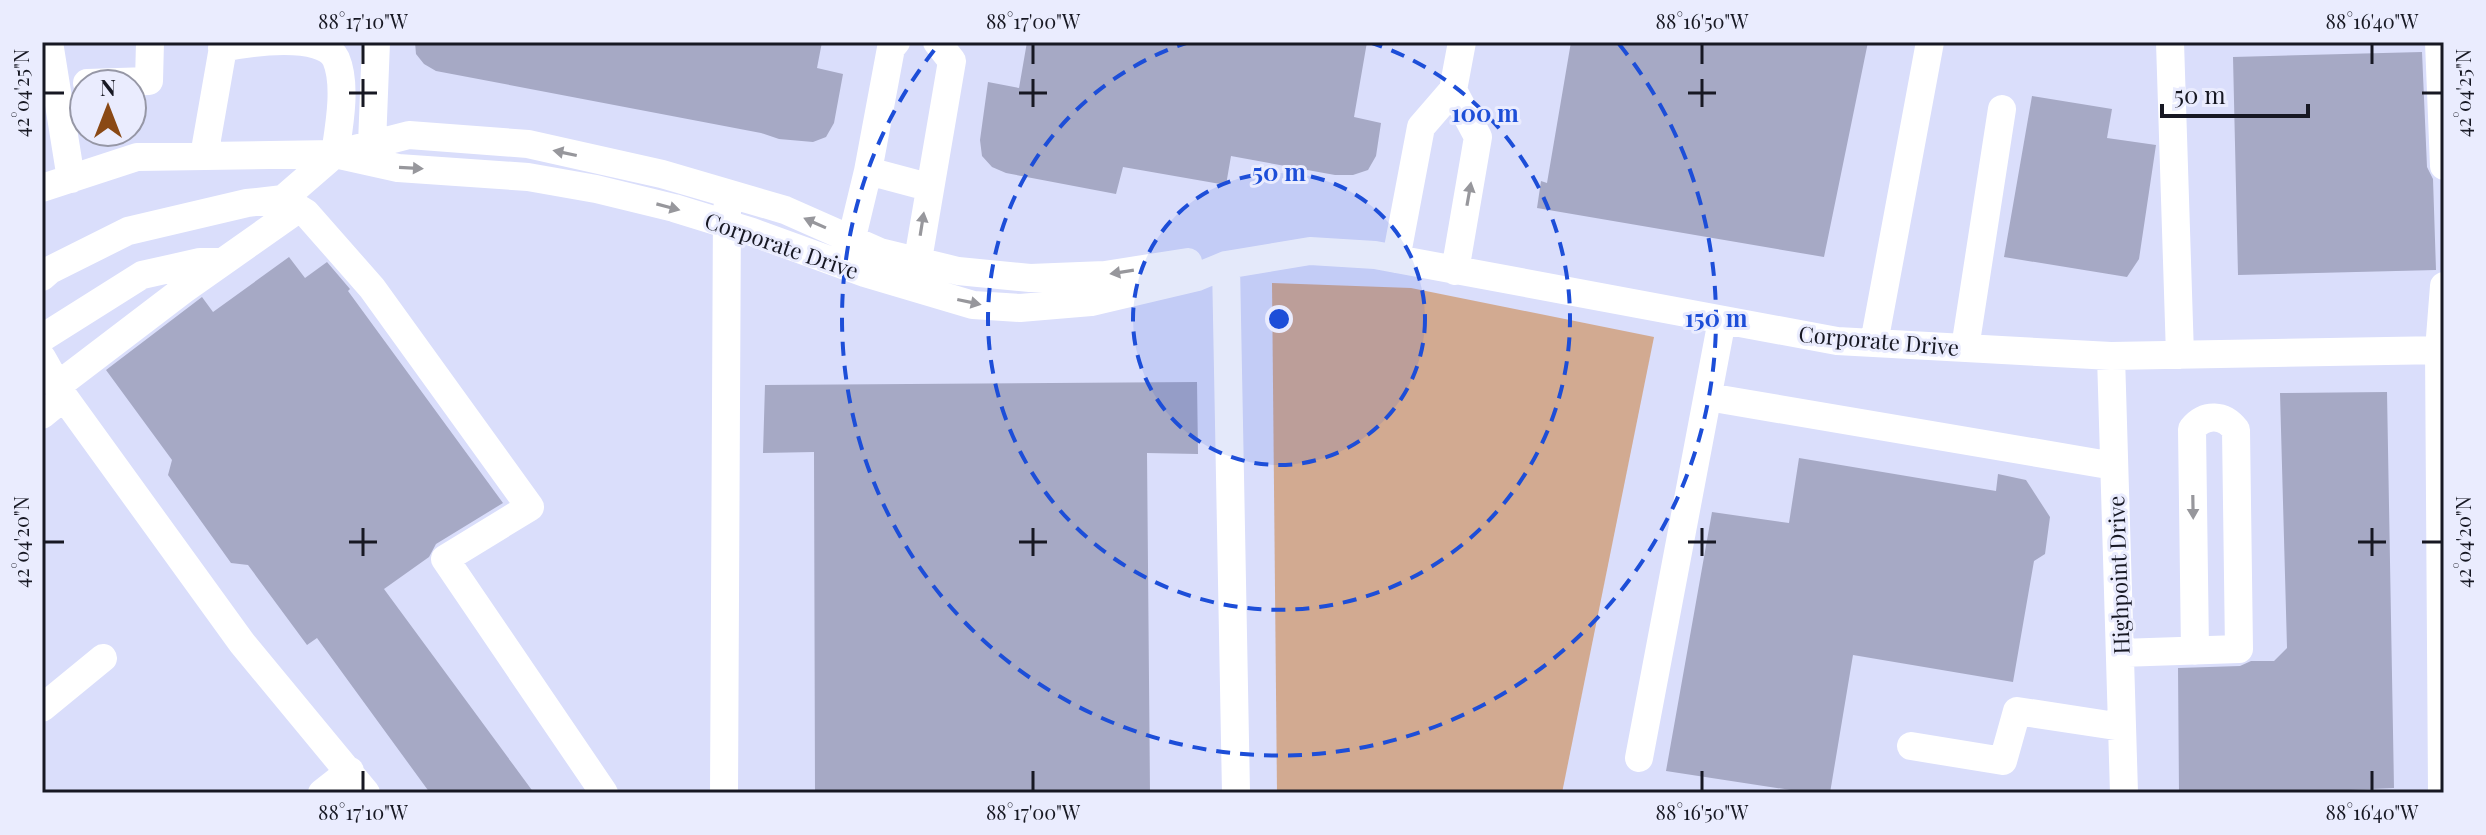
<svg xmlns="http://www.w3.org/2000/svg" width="2486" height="835" viewBox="0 0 2486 835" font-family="'Playfair Display',serif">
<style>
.green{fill:#d2aa91}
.building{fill:#a6a9c5}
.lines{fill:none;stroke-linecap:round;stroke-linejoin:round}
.minor{stroke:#fff;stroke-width:28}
.oneway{fill:#97979c}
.ticks{fill:none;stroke:#171823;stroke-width:3}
.ring{fill:none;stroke:#1d4ed8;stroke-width:4;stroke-dasharray:14 10}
.labels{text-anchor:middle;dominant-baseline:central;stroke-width:6;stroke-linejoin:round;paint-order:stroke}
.street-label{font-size:22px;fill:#171823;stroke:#eaecfe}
.centre{fill:#1d4ed8;stroke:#eaecfe;stroke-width:4}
.ring-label{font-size:24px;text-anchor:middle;font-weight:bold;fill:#1d4ed8;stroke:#eaecfe;stroke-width:6;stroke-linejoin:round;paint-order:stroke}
.neatline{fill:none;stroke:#171823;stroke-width:3}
.ticks-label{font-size:20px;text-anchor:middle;fill:#171823}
</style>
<rect width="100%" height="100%" fill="#dadefb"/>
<path class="green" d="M 1272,283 L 1411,288 L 1654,337 L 1562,793 L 1277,793 Z"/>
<path class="building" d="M 415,42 L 822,42 L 817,68 L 843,74 L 834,123 L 826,137 L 813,142 L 779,139 L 761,133 L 436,71 L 424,64 L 416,54 Z
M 1027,42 L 1367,42 L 1354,117 L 1381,123 L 1376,156 L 1368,170 L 1353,175 L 1335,175 L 1231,156 L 1226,185 L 1123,167 L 1116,194 L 1006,173 L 992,167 L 982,156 L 980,140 L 988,82 L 1019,88 Z
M 1571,42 L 1868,42 L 1824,257 L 1537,208 L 1541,181 L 1547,183 Z
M 2422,52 L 2427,167 L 2433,179 L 2436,270 L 2238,275 L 2233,57 Z
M 2032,96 L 2112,109 L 2107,138 L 2156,145 L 2139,259 L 2127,277 L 2004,257 Z
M 289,257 L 305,278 L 327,262 L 350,289 L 348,291 L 503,503 L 436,544 L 429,557 L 384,589 L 534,793 L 430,793 L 317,638 L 307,645 L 248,565 L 231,563 L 168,475 L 172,460 L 106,370 L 202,297 L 213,312 Z
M 1197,382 L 1198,454 L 1147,453 L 1150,793 L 815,793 L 814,452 L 763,453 L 765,385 Z
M 2387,392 L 2394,788 L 2283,793 L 2179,793 L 2178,668 L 2240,666 L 2251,661 L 2274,661 L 2287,648 L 2280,393 Z
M 1799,458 L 1996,491 L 1998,474 L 2026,480 L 2050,517 L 2045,554 L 2034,561 L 2013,682 L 1853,655 L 1830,793 L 1810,793 L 1666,771 L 1712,512 L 1789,523 Z"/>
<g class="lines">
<path class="minor" d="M 49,42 L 71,179
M 2170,42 L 2180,355
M 2439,42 L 2444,166
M 222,48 C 247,43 323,31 336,59 C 347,85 339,127 335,154 L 283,199
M 87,83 L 149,81 L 150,42
M 1453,90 L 1478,137 L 1455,271
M 372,144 L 376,42
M 335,154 L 398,168 L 528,177 L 596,189 L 674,208 L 752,232 L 865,273 L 973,305 L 1020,308 L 1091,302 L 1197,277 L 1226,265 L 1310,251 L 1375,255 L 1837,341 L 2111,356 L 2444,350
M 204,156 L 224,42
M 868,171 L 928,187
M 42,188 L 137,157 L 335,154 L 409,135 L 528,144 L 662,174 L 785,210 L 880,252 L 958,271 L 1030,278 L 1105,275 L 1188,262
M 847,258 L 868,171 L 891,48 L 896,42
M 1396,259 L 1421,127 L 1453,90 L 1462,42
M 1226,265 L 1236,793
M 42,277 L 50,270 L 128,231 L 247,203 L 283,199 L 306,213 L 372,288 L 530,507 L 445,559 L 604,793
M 915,277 L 952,61 L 937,42
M 42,338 L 142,275 L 200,262 L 222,262
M 1874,343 L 1930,42
M 1965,348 L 2002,109
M 2111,356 L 2124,793
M 42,358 L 64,397 L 42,415
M 57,386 L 183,290 L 298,209
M 64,397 L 242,643 L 366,793
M 1708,397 L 2114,466
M 2120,653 L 2239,649 L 2236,430 C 2224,414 2205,413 2192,429 L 2195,651
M 42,708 L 103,658
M 1911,746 L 2003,761 L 2017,711 L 2122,727
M 1639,758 L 1722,320
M 322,793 L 350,771
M 724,793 L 727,209
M 2442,793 L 2439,350 L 2444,286"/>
</g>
<defs><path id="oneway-solid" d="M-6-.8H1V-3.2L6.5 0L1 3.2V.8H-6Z" transform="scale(2)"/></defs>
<g class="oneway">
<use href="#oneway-solid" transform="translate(565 153) rotate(-168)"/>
<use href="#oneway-solid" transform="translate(411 168) rotate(3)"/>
<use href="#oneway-solid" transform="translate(1469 194) rotate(-80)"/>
<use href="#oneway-solid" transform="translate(668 207) rotate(15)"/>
<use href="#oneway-solid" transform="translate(815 223) rotate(-156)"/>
<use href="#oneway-solid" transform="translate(922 224) rotate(-81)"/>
<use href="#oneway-solid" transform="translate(1122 272) rotate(171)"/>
<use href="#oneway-solid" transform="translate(969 302) rotate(12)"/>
<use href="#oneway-solid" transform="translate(2193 507) rotate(89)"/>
</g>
<path class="ticks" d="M 363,44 L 363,64M 1033,44 L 1033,64M 1702,44 L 1702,64M 2372,44 L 2372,64M 363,79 L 363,107M 1033,79 L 1033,107M 1702,79 L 1702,107M 44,93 L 64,93M 349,93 L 377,93M 1019,93 L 1047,93M 1688,93 L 1716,93M 2422,93 L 2442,93M 363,528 L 363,556M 1033,528 L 1033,556M 1702,528 L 1702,556M 2372,528 L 2372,556M 44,542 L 64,542M 349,542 L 377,542M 1019,542 L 1047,542M 1688,542 L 1716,542M 2358,542 L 2386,542M 2422,542 L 2442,542M 363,771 L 363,791M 1033,771 L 1033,791M 1702,771 L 1702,791M 2372,771 L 2372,791"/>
<circle cx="1279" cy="319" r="146" fill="#1d4ed8" fill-opacity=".12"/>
<g class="ring">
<circle cx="1279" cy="319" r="146"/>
<path d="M1369 42A291 291 0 1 1 1189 42"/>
<path d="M1619 44A437 437 0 1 1 939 44"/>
</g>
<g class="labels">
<g class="street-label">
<text transform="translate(782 245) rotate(19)">Corporate Drive</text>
<text transform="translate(1879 340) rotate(5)">Corporate Drive</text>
<text transform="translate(2118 575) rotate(-92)">Highpoint Drive</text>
</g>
</g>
<circle cx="1279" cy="319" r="12" class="centre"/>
<g class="ring-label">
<text x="1485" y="122">100 m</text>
<text x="1279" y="181">50 m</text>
<text x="1716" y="327">150 m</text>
</g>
<rect width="2486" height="835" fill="none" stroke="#eaecfe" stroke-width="88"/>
<g transform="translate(108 108)"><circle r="38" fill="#eaecfe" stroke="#9697a6" stroke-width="2"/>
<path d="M0-6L14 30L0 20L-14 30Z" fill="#8a4915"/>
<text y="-12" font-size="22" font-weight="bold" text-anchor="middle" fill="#171823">N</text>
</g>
<path d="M2162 104v12h146v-12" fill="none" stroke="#171823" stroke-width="4"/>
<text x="2174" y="104" font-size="24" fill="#171823" stroke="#eaecfe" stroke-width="6" paint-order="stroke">50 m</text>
<rect x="44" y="44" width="2398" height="747" class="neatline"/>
<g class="ticks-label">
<text x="363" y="29">88°17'10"W</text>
<text x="1033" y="29">88°17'00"W</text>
<text x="1702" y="29">88°16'50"W</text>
<text x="2372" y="29">88°16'40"W</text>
<text transform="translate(22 93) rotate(-90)" y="7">42°04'25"N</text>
<text transform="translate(2464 93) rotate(-90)" y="7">42°04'25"N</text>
<text transform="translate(22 542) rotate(-90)" y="7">42°04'20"N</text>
<text transform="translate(2464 542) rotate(-90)" y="7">42°04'20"N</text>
<text x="363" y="820">88°17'10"W</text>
<text x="1033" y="820">88°17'00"W</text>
<text x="1702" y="820">88°16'50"W</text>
<text x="2372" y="820">88°16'40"W</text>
</g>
</svg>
